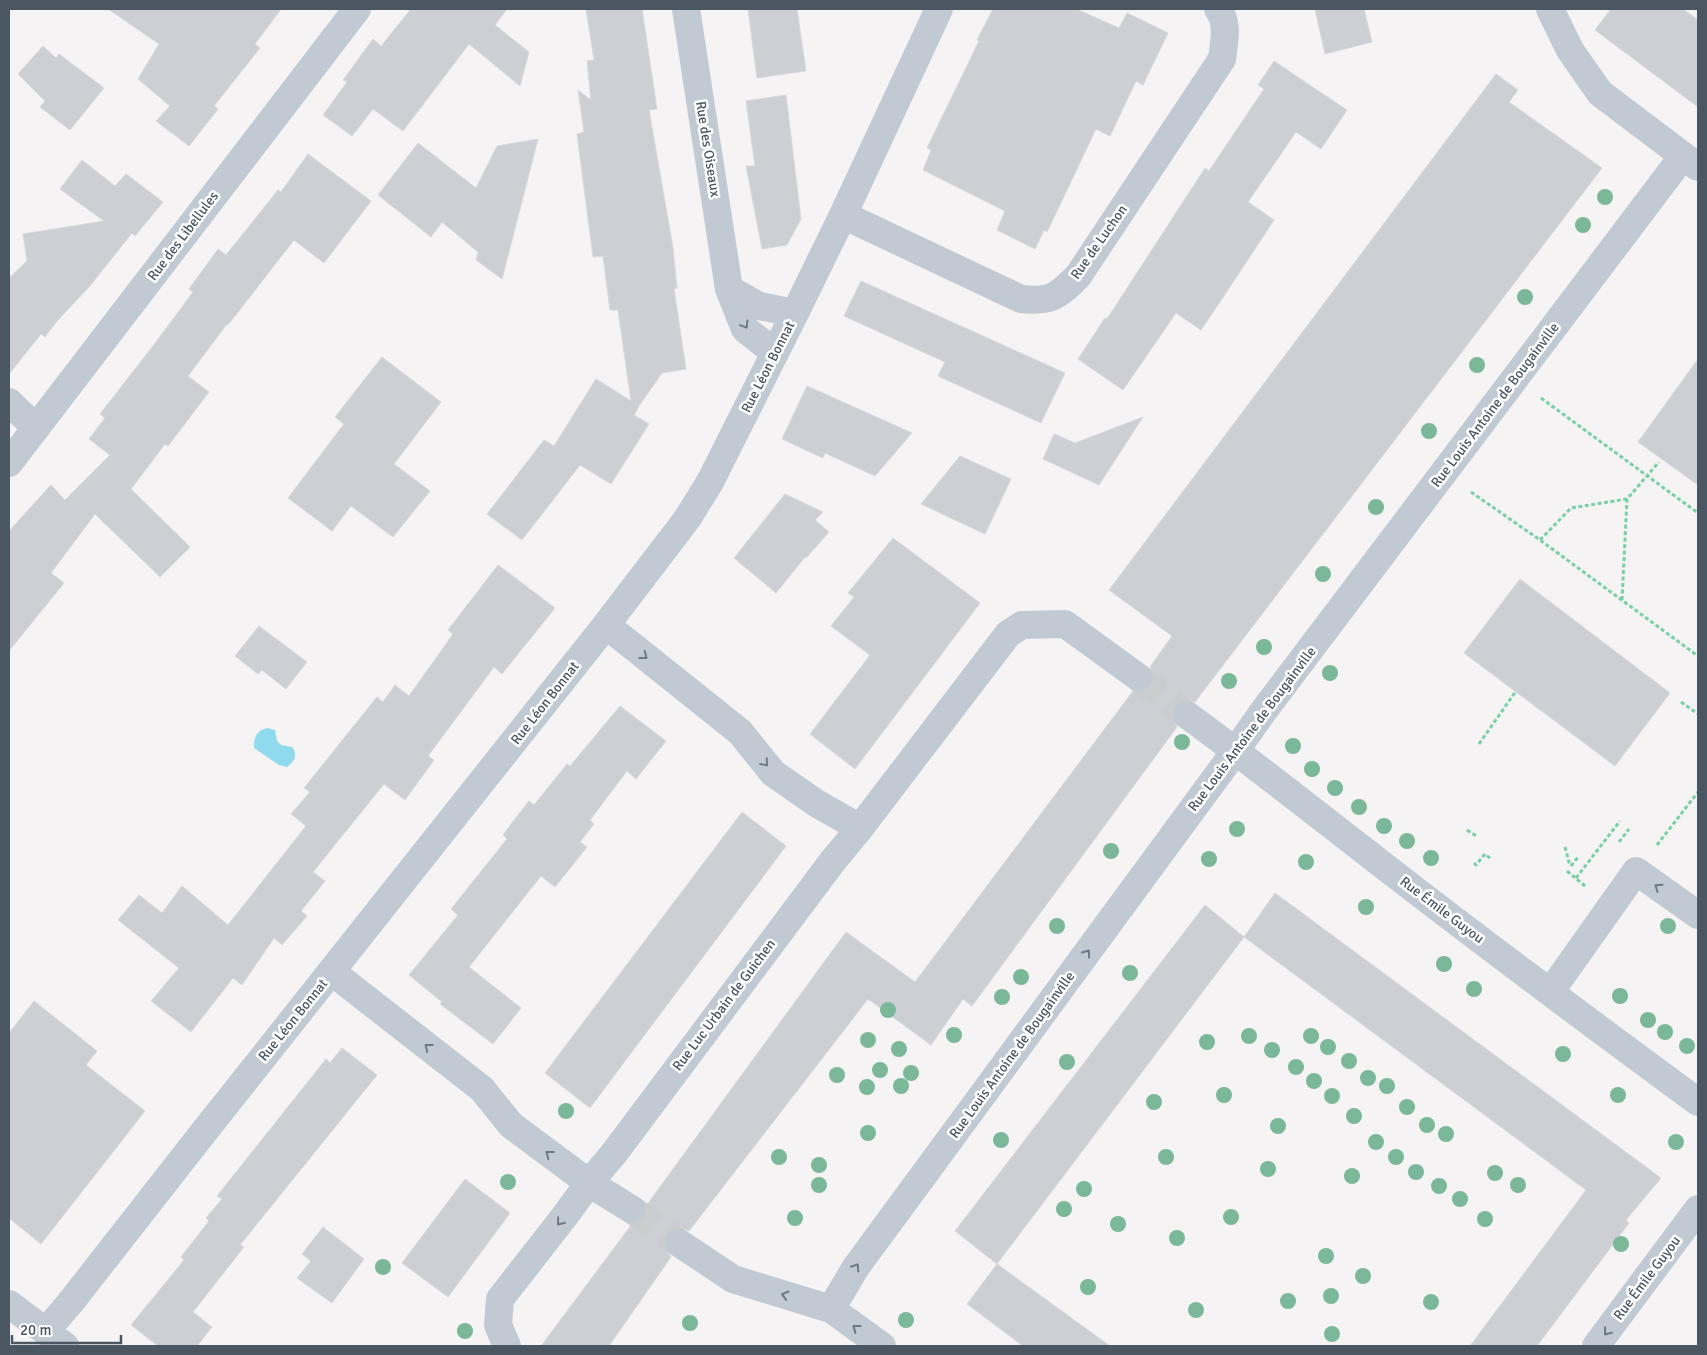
<svg xmlns="http://www.w3.org/2000/svg" width="1707" height="1355" viewBox="0 0 1707 1355" font-family="Signika,sans-serif">
<style>
.water{fill:#90daee}
.building{fill:#cdcfd5;stroke:#d7d9de}
.lines{fill:none;stroke-linecap:round;stroke-linejoin:round}
.minor-tunnel{stroke:#caccce;stroke-width:28;stroke-dasharray:28 14;stroke-linecap:butt}
.path{stroke:#7ad0a6;stroke-width:3;stroke-dasharray:4 2.5;stroke-linecap:butt}
.minor{stroke:#c1cad2;stroke-width:28}
.tree{fill:#7bb799}
.oneway{stroke:#6e7983}
.labels{text-anchor:middle;dominant-baseline:central;stroke-width:5;stroke-linejoin:round;paint-order:stroke}
.street-label{font-size:14px;fill:#4a5661;stroke:#fff}
</style>
<rect width="100%" height="100%" fill="#f5f3f3"/>
<path class="water" d="M 267,728 L 275,730 L 277,741 L 281,745 L 292,747 C 298,755 295,761 287,767 L 279,765 L 254,748 C 254,737 256,731 267,728 Z"/>
<path class="building" d="M 108,9 L 281,9 L 255,44 L 260,48 L 214,106 L 218,109 L 189,146 L 156,121 L 170,106 L 138,79 L 159,44 Z
M 411,9 L 507,9 L 495,25 L 529,52 L 520,86 L 469,44 L 403,131 L 373,109 L 352,136 L 323,115 L 347,82 L 343,80 L 373,39 L 381,46 Z
M 586,9 L 642,9 L 657,109 L 649,110 L 673,248 L 677,288 L 674,289 L 686,369 L 662,373 L 639,406 L 634,415 L 649,424 L 611,484 L 580,465 L 522,540 L 487,514 L 544,440 L 554,446 L 596,379 L 631,401 L 618,310 L 610,310 L 603,256 L 593,257 L 577,134 L 584,132 L 578,90 L 591,100 L 587,61 L 594,60 Z
M 748,9 L 797,9 L 806,71 L 757,78 Z
M 993,9 L 1076,9 L 1119,28 L 1127,13 L 1168,33 L 1143,85 L 1136,81 L 1110,136 L 1096,129 L 1047,232 L 1044,230 L 1035,249 L 997,230 L 1005,211 L 923,170 L 931,150 L 927,148 L 979,41 L 977,40 Z
M 1315,9 L 1364,9 L 1372,42 L 1325,54 Z
M 1611,9 L 1683,9 L 1698,20 L 1698,107 L 1595,30 Z
M 43,46 L 56,58 L 59,54 L 104,88 L 70,130 L 40,107 L 45,101 L 18,74 Z
M 1274,61 L 1347,110 L 1321,149 L 1296,132 L 1248,202 L 1274,220 L 1224,296 L 1201,330 L 1176,313 L 1123,390 L 1078,359 L 1105,318 L 1107,319 L 1205,168 L 1209,171 L 1264,89 L 1258,85 Z
M 1496,74 L 1518,90 L 1509,102 L 1602,168 L 1195,702 L 1188,699 L 1181,701 L 1175,705 L 1171,714 L 1173,721 L 1177,727 L 972,1006 L 963,999 L 931,1045 L 868,999 L 689,1231 L 680,1227 L 672,1229 L 666,1234 L 664,1242 L 665,1249 L 671,1257 L 609,1346 L 541,1346 L 632,1224 L 639,1222 L 644,1218 L 647,1210 L 646,1206 L 846,932 L 915,982 L 1133,691 L 1137,693 L 1144,691 L 1150,687 L 1154,678 L 1152,671 L 1150,667 L 1172,636 L 1109,590 Z
M 786,95 L 801,219 L 787,245 L 762,249 L 746,166 L 755,166 L 746,101 Z
M 538,139 L 502,279 L 476,260 L 478,252 L 442,222 L 431,237 L 378,195 L 418,143 L 476,188 L 497,146 Z
M 308,154 L 371,201 L 324,263 L 294,240 L 228,325 L 227,324 L 188,376 L 209,392 L 168,446 L 165,444 L 131,489 L 190,547 L 160,577 L 95,514 L 51,573 L 64,583 L 9,651 L 9,531 L 51,485 L 65,500 L 110,455 L 89,439 L 105,418 L 100,414 L 156,342 L 193,292 L 189,289 L 218,249 L 226,255 L 278,190 L 281,192 Z
M 82,160 L 115,186 L 126,174 L 163,202 L 135,236 L 132,233 L 90,286 L 57,321 L 45,337 L 41,334 L 9,374 L 9,278 L 27,261 L 23,234 L 104,221 L 60,189 Z
M 861,281 L 1065,373 L 1041,423 L 938,376 L 945,362 L 844,316 Z
M 382,357 L 441,402 L 394,464 L 430,491 L 393,537 L 351,506 L 332,531 L 288,498 L 344,424 L 335,417 Z
M 1698,359 L 1698,485 L 1638,442 Z
M 807,386 L 912,433 L 875,476 L 825,453 L 823,458 L 782,439 Z
M 1143,417 L 1099,485 L 1043,459 L 1054,434 L 1075,443 Z
M 960,456 L 1011,479 L 985,534 L 921,504 Z
M 785,494 L 823,512 L 815,520 L 829,532 L 806,558 L 805,557 L 776,593 L 734,558 Z
M 893,538 L 980,603 L 855,769 L 810,734 L 870,655 L 831,626 L 854,597 L 848,593 Z
M 498,565 L 555,608 L 502,674 L 494,667 L 428,756 L 434,760 L 405,800 L 384,784 L 313,872 L 325,881 L 301,911 L 307,916 L 282,945 L 274,938 L 242,985 L 233,978 L 191,1032 L 151,1001 L 179,968 L 118,920 L 139,895 L 162,913 L 182,886 L 228,925 L 306,826 L 291,814 L 310,792 L 304,788 L 377,697 L 383,702 L 395,685 L 409,696 L 453,634 L 448,630 Z
M 1520,579 L 1670,693 L 1615,766 L 1464,653 Z
M 259,626 L 307,662 L 286,689 L 262,670 L 258,674 L 235,656 Z
M 620,706 L 666,741 L 636,779 L 627,771 L 590,820 L 594,824 L 580,842 L 587,847 L 555,887 L 541,876 L 469,967 L 521,1008 L 493,1044 L 440,1004 L 442,1002 L 409,975 L 458,915 L 451,909 L 507,839 L 503,835 L 511,824 L 529,801 L 534,805 L 567,764 L 570,766 Z
M 742,812 L 786,846 L 590,1108 L 545,1073 Z
M 1275,893 L 1661,1178 L 1626,1220 L 1629,1223 L 1537,1346 L 1470,1346 L 1586,1190 L 1244,937 Z
M 1205,905 L 1244,937 L 997,1264 L 955,1231 Z
M 34,1001 L 97,1051 L 86,1065 L 145,1111 L 41,1244 L 9,1218 L 9,1033 Z
M 342,1048 L 377,1075 L 240,1245 L 244,1247 L 193,1312 L 212,1327 L 197,1346 L 158,1346 L 131,1325 L 184,1260 L 181,1257 L 209,1221 L 206,1218 L 222,1199 L 217,1196 L 326,1059 L 330,1063 Z
M 465,1179 L 510,1213 L 448,1297 L 402,1263 Z
M 323,1227 L 364,1259 L 332,1303 L 297,1278 L 311,1261 L 302,1254 Z
M 997,1264 L 1110,1346 L 1023,1346 L 967,1304 Z"/>
<g class="lines">
<path class="minor-tunnel" d="M 1138,677 L 1187,715
M 631,1209 L 679,1243"/>
<path class="path" d="M 1541,398 L 1698,513
M 1471,492 L 1540,540 L 1698,656
M 1540,540 L 1571,508 L 1627,499
M 1622,600 L 1627,499 L 1659,462
M 1681,702 L 1698,714
M 1479,744 L 1516,691
M 1467,830 L 1478,837
M 1619,842 L 1629,829
M 1657,845 L 1698,792
M 1565,847 L 1570,866
M 1474,863 L 1476,865 L 1485,854 L 1491,859
M 1571,866 L 1578,857
M 1567,871 L 1585,886
M 1576,878 L 1620,821"/>
<path class="minor" d="M 686,9 L 729,289 L 745,329 L 774,352
M 1550,9 L 1570,50 L 1600,93 L 1698,167
M 843,215 L 1021,299 C 1051,302 1057,297 1078,276 L 1222,59 C 1224,42 1229,23 1218,9
M 729,289 L 759,306 L 795,313
M 9,402 L 36,428
M 9,463 L 357,9
M 606,625 L 740,732 L 773,773 L 816,803 L 860,828
M 1187,715 C 1261,769 1333,827 1406,883 C 1502,957 1600,1030 1698,1102
M 332,972 L 482,1089 L 511,1125 L 589,1183 L 631,1209
M 1551,991 L 1636,871 L 1698,915
M 679,1243 L 733,1279 L 831,1309 L 882,1346
M 9,1304 L 65,1346
M 831,1309 L 856,1267 L 1236,750 L 1265,709 L 1683,156
M 46,1331 L 70,1303 L 203,1133 L 606,625 L 687,519 L 710,482 L 795,313 L 843,215 L 939,9
M 507,1346 L 498,1325 L 500,1299 L 564,1217 L 589,1183 L 615,1152 L 832,862 L 860,828 L 1008,634 L 1022,625 L 1065,624 L 1138,677
M 1596,1346 L 1698,1209"/>
</g>
<g class="tree">
<circle cx="1605" cy="197" r="8"/>
<circle cx="1583" cy="225" r="8"/>
<circle cx="1525" cy="297" r="8"/>
<circle cx="1477" cy="365" r="8"/>
<circle cx="1429" cy="431" r="8"/>
<circle cx="1376" cy="507" r="8"/>
<circle cx="1323" cy="574" r="8"/>
<circle cx="1264" cy="647" r="8"/>
<circle cx="1330" cy="673" r="8"/>
<circle cx="1229" cy="681" r="8"/>
<circle cx="1182" cy="742" r="8"/>
<circle cx="1293" cy="746" r="8"/>
<circle cx="1312" cy="769" r="8"/>
<circle cx="1335" cy="788" r="8"/>
<circle cx="1359" cy="807" r="8"/>
<circle cx="1384" cy="826" r="8"/>
<circle cx="1237" cy="829" r="8"/>
<circle cx="1407" cy="841" r="8"/>
<circle cx="1111" cy="851" r="8"/>
<circle cx="1431" cy="858" r="8"/>
<circle cx="1209" cy="859" r="8"/>
<circle cx="1306" cy="862" r="8"/>
<circle cx="1366" cy="907" r="8"/>
<circle cx="1057" cy="926" r="8"/>
<circle cx="1668" cy="926" r="8"/>
<circle cx="1444" cy="964" r="8"/>
<circle cx="1130" cy="973" r="8"/>
<circle cx="1021" cy="977" r="8"/>
<circle cx="1474" cy="989" r="8"/>
<circle cx="1620" cy="996" r="8"/>
<circle cx="1002" cy="997" r="8"/>
<circle cx="888" cy="1010" r="8"/>
<circle cx="1648" cy="1020" r="8"/>
<circle cx="1665" cy="1032" r="8"/>
<circle cx="954" cy="1035" r="8"/>
<circle cx="1249" cy="1036" r="8"/>
<circle cx="1311" cy="1036" r="8"/>
<circle cx="868" cy="1040" r="8"/>
<circle cx="1207" cy="1042" r="8"/>
<circle cx="1687" cy="1046" r="8"/>
<circle cx="1328" cy="1047" r="8"/>
<circle cx="899" cy="1049" r="8"/>
<circle cx="1272" cy="1050" r="8"/>
<circle cx="1563" cy="1054" r="8"/>
<circle cx="1349" cy="1061" r="8"/>
<circle cx="1067" cy="1062" r="8"/>
<circle cx="1296" cy="1067" r="8"/>
<circle cx="880" cy="1070" r="8"/>
<circle cx="911" cy="1073" r="8"/>
<circle cx="837" cy="1075" r="8"/>
<circle cx="1368" cy="1078" r="8"/>
<circle cx="1314" cy="1081" r="8"/>
<circle cx="901" cy="1086" r="8"/>
<circle cx="1387" cy="1086" r="8"/>
<circle cx="867" cy="1087" r="8"/>
<circle cx="1224" cy="1095" r="8"/>
<circle cx="1618" cy="1095" r="8"/>
<circle cx="1332" cy="1096" r="8"/>
<circle cx="1154" cy="1102" r="8"/>
<circle cx="1407" cy="1107" r="8"/>
<circle cx="566" cy="1111" r="8"/>
<circle cx="1354" cy="1116" r="8"/>
<circle cx="1427" cy="1125" r="8"/>
<circle cx="1278" cy="1126" r="8"/>
<circle cx="868" cy="1133" r="8"/>
<circle cx="1446" cy="1134" r="8"/>
<circle cx="1001" cy="1140" r="8"/>
<circle cx="1376" cy="1142" r="8"/>
<circle cx="1676" cy="1142" r="8"/>
<circle cx="779" cy="1157" r="8"/>
<circle cx="1166" cy="1157" r="8"/>
<circle cx="1396" cy="1157" r="8"/>
<circle cx="819" cy="1165" r="8"/>
<circle cx="1268" cy="1169" r="8"/>
<circle cx="1416" cy="1172" r="8"/>
<circle cx="1495" cy="1173" r="8"/>
<circle cx="1352" cy="1176" r="8"/>
<circle cx="508" cy="1182" r="8"/>
<circle cx="819" cy="1185" r="8"/>
<circle cx="1518" cy="1185" r="8"/>
<circle cx="1439" cy="1186" r="8"/>
<circle cx="1084" cy="1189" r="8"/>
<circle cx="1460" cy="1199" r="8"/>
<circle cx="1064" cy="1209" r="8"/>
<circle cx="1231" cy="1217" r="8"/>
<circle cx="795" cy="1218" r="8"/>
<circle cx="1485" cy="1219" r="8"/>
<circle cx="1118" cy="1224" r="8"/>
<circle cx="1177" cy="1238" r="8"/>
<circle cx="1621" cy="1244" r="8"/>
<circle cx="1326" cy="1256" r="8"/>
<circle cx="383" cy="1267" r="8"/>
<circle cx="1363" cy="1276" r="8"/>
<circle cx="1088" cy="1287" r="8"/>
<circle cx="1331" cy="1296" r="8"/>
<circle cx="1288" cy="1301" r="8"/>
<circle cx="1431" cy="1302" r="8"/>
<circle cx="1196" cy="1310" r="8"/>
<circle cx="906" cy="1320" r="8"/>
<circle cx="690" cy="1323" r="8"/>
<circle cx="465" cy="1331" r="8"/>
<circle cx="1332" cy="1334" r="8"/>
</g>
<defs><path id="oneway-chevron" d="M-2-3.5L2.5 0L-2 3.5" fill="none" stroke-width="1.6" stroke-linecap="round" stroke-linejoin="round" transform="scale(1.25)"/></defs>
<g class="oneway">
<use href="#oneway-chevron" transform="translate(745 325) rotate(59)"/>
<use href="#oneway-chevron" transform="translate(644 656) rotate(38)"/>
<use href="#oneway-chevron" transform="translate(765 763) rotate(50)"/>
<use href="#oneway-chevron" transform="translate(1658 887) rotate(-145)"/>
<use href="#oneway-chevron" transform="translate(1087 953) rotate(-54)"/>
<use href="#oneway-chevron" transform="translate(428 1047) rotate(-142)"/>
<use href="#oneway-chevron" transform="translate(549 1154) rotate(-142)"/>
<use href="#oneway-chevron" transform="translate(560 1222) rotate(128)"/>
<use href="#oneway-chevron" transform="translate(856 1267) rotate(-57)"/>
<use href="#oneway-chevron" transform="translate(785 1295) rotate(-163)"/>
<use href="#oneway-chevron" transform="translate(856 1328) rotate(-143)"/>
<use href="#oneway-chevron" transform="translate(1607 1332) rotate(127)"/>
</g>
<g class="labels">
<g class="street-label">
<text transform="translate(708 149) rotate(81)">Rue des Oiseaux</text>
<text transform="translate(183 236) rotate(-53)">Rue des Libellules</text>
<text transform="translate(1099 242) rotate(-55)">Rue de Luchon</text>
<text transform="translate(768 367) rotate(-63)">Rue Léon Bonnat</text>
<text transform="translate(1495 405) rotate(-53)">Rue Louis Antoine de Bougainville</text>
<text transform="translate(545 703) rotate(-52)">Rue Léon Bonnat</text>
<text transform="translate(1252 729) rotate(-53)">Rue Louis Antoine de Bougainville</text>
<text transform="translate(1442 910) rotate(37)">Rue Émile Guyou</text>
<text transform="translate(724 1005) rotate(-53)">Rue Luc Urbain de Guichen</text>
<text transform="translate(293 1020) rotate(-51)">Rue Léon Bonnat</text>
<text transform="translate(1012 1055) rotate(-54)">Rue Louis Antoine de Bougainville</text>
<text transform="translate(1647 1278) rotate(-53)">Rue Émile Guyou</text>
</g>
</g>
<rect width="1707" height="1355" fill="none" stroke="#4a5661" stroke-width="20"/>
<path d="M12 1335v8h109v-8" fill="none" stroke="#4a5661" stroke-width="2.5"/>
<text x="20" y="1335" font-size="15" fill="#4a5661" stroke="#ffffff" stroke-width="4" paint-order="stroke">20 m</text>
</svg>
